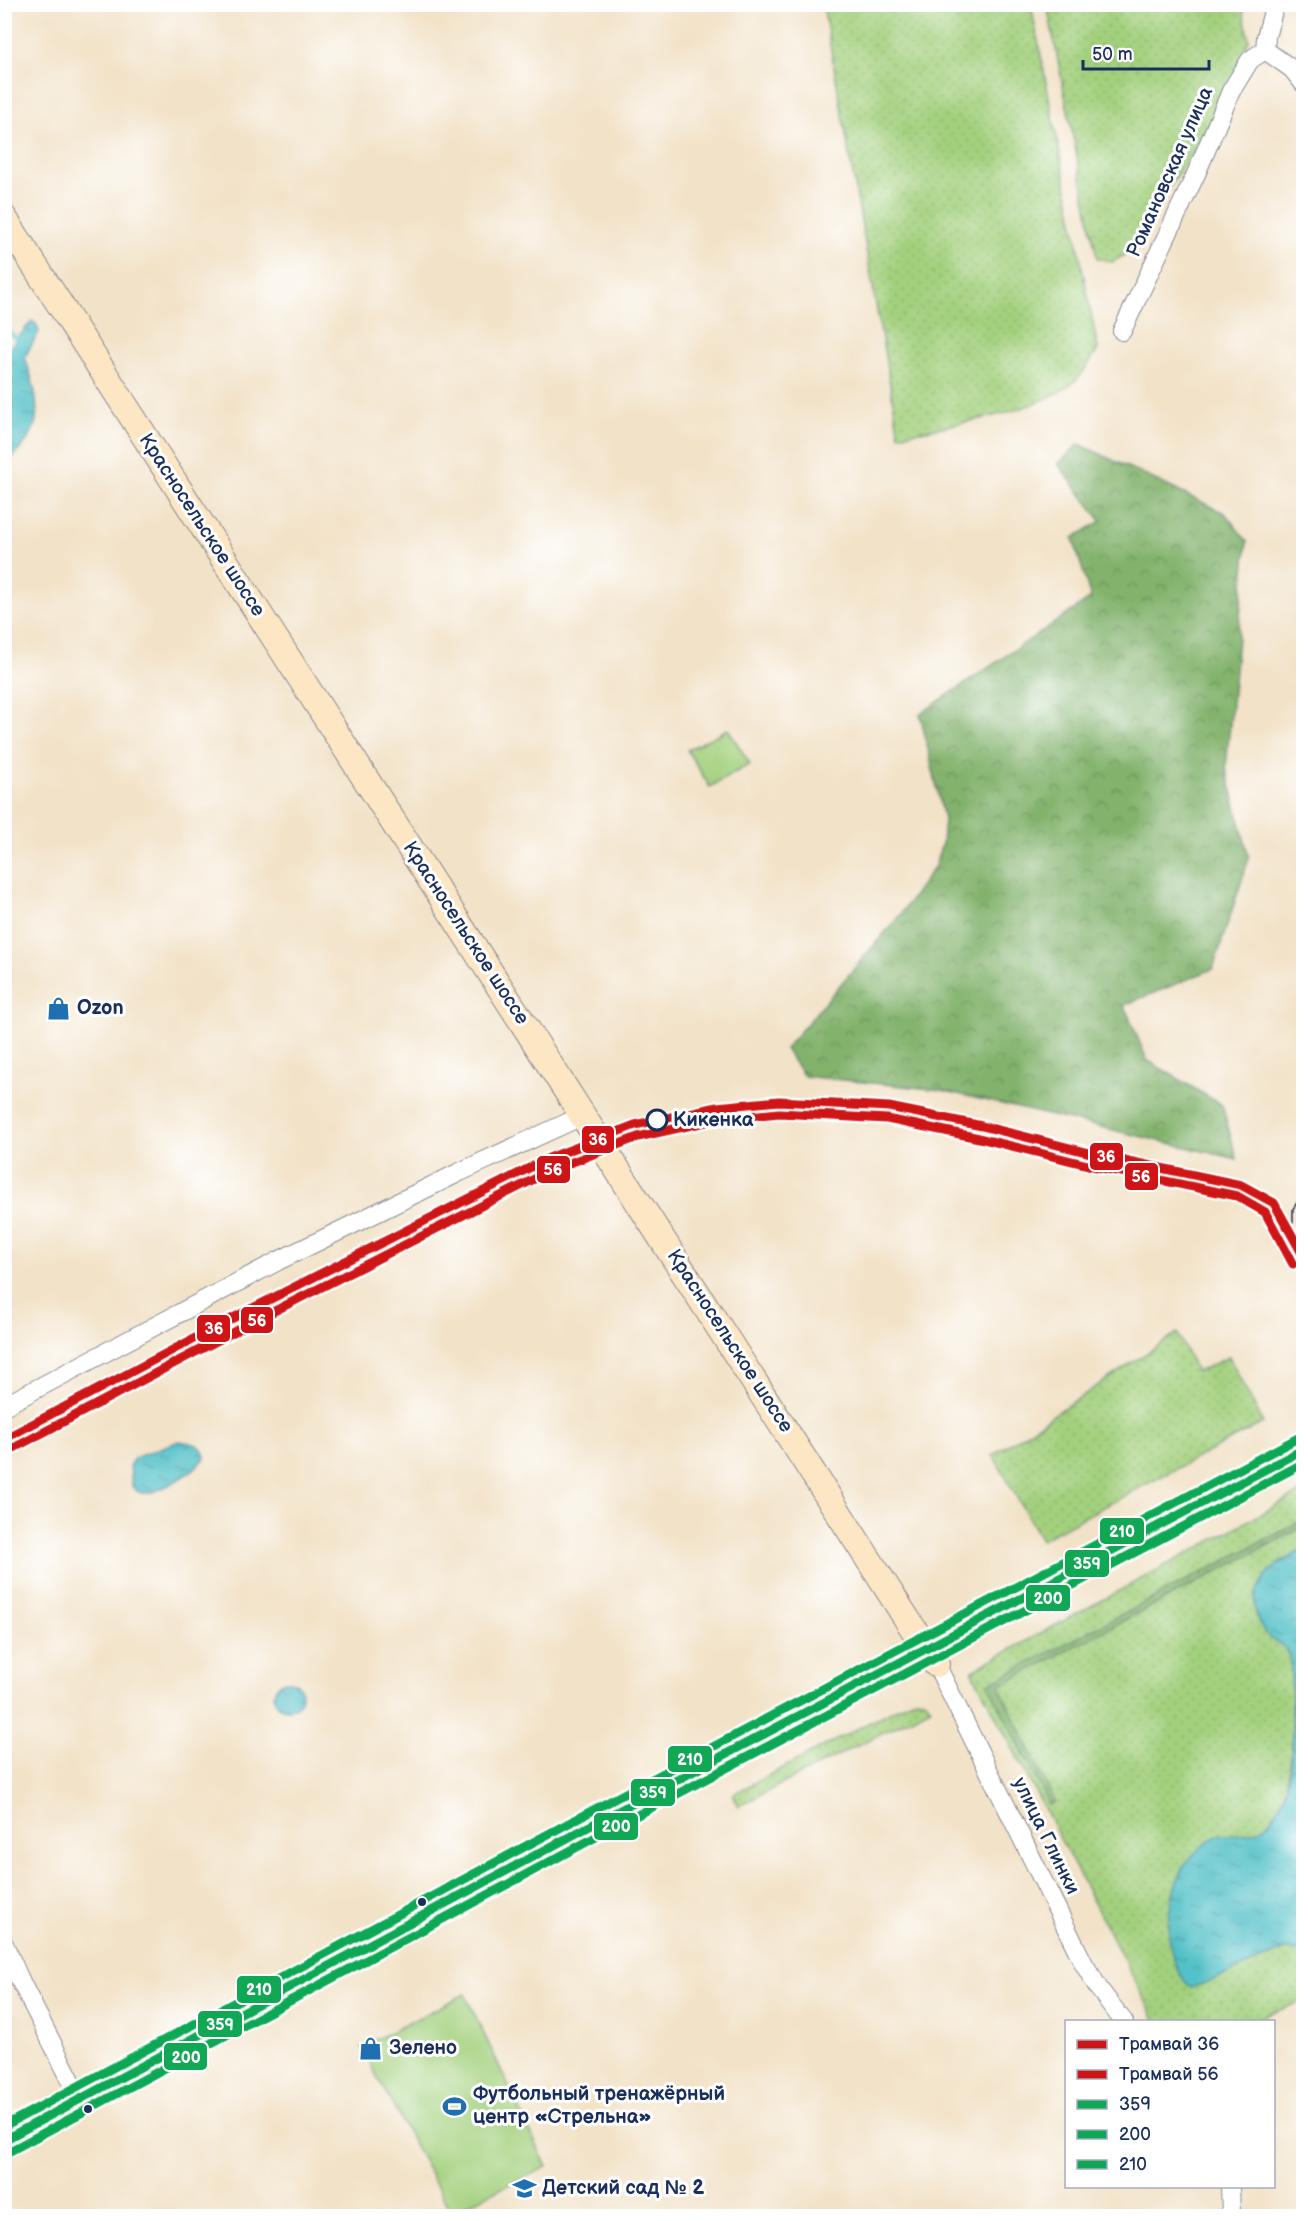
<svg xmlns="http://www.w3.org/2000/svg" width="1308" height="2221" viewBox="0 0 1308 2221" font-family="'Balsamiq Sans',sans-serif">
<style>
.grass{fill:url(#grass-dots);stroke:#5f806e;stroke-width:1.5}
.forest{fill:url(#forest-crowns);stroke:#4e7065;stroke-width:1.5}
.park{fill:#a3d07d;stroke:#5f806e;stroke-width:1.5}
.water{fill:url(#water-ripples);stroke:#367892;stroke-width:1.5}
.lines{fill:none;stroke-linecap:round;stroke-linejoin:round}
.stream{stroke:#52c1c7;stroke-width:5}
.minor-casing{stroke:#868892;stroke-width:20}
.secondary-casing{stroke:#868892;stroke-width:28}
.primary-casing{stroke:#868892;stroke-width:31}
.minor{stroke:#fff;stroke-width:18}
.secondary{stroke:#fce6c4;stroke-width:26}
.primary{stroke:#f7c06b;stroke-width:28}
.tram{stroke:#1b2f5e;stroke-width:1.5}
.bus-1-casing{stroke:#fff;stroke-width:14}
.bus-2-casing{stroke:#fff;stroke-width:14}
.bus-3-casing{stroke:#fff;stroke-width:14}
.bus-1{stroke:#10a855;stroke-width:9}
.bus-2{stroke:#10a855;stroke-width:9}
.bus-3{stroke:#10a855;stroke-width:9}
.tram-1-casing{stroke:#fff;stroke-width:14}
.tram-2-casing{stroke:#fff;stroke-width:14}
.tram-1{stroke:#ce1417;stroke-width:9}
.tram-2{stroke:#ce1417;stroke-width:9}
.stop-dot{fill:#fff;stroke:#1b2f5e;stroke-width:3}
.bus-dot{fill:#1b2f5e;stroke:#fff;stroke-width:2}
.labels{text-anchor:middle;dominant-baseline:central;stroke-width:6;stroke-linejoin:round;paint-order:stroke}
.street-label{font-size:20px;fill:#1b2f5e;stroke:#fff}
.poi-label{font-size:20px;font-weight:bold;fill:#1b2f5e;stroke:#fff;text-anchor:start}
.stop-label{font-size:20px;font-weight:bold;fill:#1b2f5e;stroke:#fff;text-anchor:start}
.line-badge{stroke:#fff;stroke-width:2}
.badge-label{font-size:16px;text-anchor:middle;font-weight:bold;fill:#fff}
</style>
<defs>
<pattern id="grass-dots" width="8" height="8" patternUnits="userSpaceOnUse" patternTransform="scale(1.5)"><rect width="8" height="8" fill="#a3d07d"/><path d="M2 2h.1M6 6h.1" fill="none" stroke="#8cb36e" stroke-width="1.8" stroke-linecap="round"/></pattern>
<pattern id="forest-crowns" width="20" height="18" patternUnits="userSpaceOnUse" patternTransform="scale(1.5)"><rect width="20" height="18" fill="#82b26c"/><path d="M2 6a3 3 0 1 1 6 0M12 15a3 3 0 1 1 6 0" fill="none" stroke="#6a915c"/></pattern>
<pattern id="water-ripples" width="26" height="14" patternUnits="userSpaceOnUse" patternTransform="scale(1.5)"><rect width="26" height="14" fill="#52c1c7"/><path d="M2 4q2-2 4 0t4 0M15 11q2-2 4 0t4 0" fill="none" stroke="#439da5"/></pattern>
</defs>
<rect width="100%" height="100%" fill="#fff"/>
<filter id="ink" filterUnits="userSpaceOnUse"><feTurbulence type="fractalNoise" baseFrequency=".0167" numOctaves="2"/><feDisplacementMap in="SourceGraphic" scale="12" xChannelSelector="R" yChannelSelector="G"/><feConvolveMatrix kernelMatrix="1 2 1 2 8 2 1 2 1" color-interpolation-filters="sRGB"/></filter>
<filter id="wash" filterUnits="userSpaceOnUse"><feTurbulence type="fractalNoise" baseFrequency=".008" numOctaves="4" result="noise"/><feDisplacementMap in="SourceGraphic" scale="24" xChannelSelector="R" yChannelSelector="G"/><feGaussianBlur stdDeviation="1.35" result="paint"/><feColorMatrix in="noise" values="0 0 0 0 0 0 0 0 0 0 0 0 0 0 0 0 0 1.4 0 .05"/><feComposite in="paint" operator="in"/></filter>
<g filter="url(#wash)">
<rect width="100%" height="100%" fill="#f2e2c7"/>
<path class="grass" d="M 823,5 L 1031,5 L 1098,349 C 1092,358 1085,371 1077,379 C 1042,413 948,425 899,435 Z
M 1047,5 L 1242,5 L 1249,40 L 1239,69 L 1214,119 L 1165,194 L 1140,242 L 1127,254 L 1112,262 L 1097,258 Z
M 1177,1333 L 1197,1372 L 1229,1357 L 1263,1423 L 1041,1540 L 993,1455 Z
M 1303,1491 L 1303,1550 L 1280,1562 L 1255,1595 L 1256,1616 L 1266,1633 L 1286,1648 L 1291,1661 C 1291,1707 1301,1791 1266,1826 C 1257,1835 1230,1835 1217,1836 L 1208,1982 L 1283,1950 L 1296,1950 L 1303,1955 L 1303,2001 L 1251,2021 L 1160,2022 L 1155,2019 L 973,1673 L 973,1670 Z
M 916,1698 L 925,1699 L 931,1708 L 739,1806 L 733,1794 Z"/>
<path class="forest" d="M 1079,444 L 1225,513 L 1247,541 L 1226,768 L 1249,858 L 1213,969 L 1124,1005 L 1147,1060 L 1222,1105 L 1237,1159 L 941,1090 L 804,1076 L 785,1049 L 900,915 L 935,866 L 942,843 L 944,819 L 920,714 L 1091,598 L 1073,538 L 1101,521 L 1058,464 Z
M 1303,1520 L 1303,1527 L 999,1686 L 1055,1802 L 1050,1805 L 988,1684 Z"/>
<path class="park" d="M 728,729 L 750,764 L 710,787 L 687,750 Z
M 465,1994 L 547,2167 L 451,2212 L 361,2047 Z"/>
<path class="water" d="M 32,321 L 37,325 L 39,332 L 25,357 C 32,379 43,410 32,432 C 27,444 13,456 5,466 L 5,353 Z
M 179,1441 C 191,1443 204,1443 205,1458 C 196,1470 159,1494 144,1493 C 138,1493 136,1490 132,1486 L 130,1465 L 134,1458 Z
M 1303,1550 L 1303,1955 L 1296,1950 L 1283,1950 L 1208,1982 L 1191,1988 C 1162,1960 1165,1906 1181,1872 C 1187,1859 1203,1844 1216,1837 C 1221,1834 1228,1835 1233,1835 C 1256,1833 1266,1829 1278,1809 C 1298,1772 1292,1703 1291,1661 C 1283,1640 1279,1647 1266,1634 C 1260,1627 1256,1617 1255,1608 C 1253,1577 1280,1562 1303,1550 Z
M274 1695a14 14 0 1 1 28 0a14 14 0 1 1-28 0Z"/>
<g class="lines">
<path class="stream" d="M 4,329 L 16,338 L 16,343"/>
</g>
</g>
<g filter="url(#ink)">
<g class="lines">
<defs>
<path id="minor" d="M 1265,50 L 1292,69 L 1304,84
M 1122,331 L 1196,174 L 1231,91 L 1250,60 L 1265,50 L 1266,37 L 1275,4
M 4,1406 L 278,1261 L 460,1172 L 584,1115
M 936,1664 L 1084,1964 L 1099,1989 L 1124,2022
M 4,1944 L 22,1984 L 81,2100
M 1230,2186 L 1231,2214"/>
<path id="secondary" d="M 4,218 L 936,1664"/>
<path id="primary" d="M 4,2140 L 588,1827 L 1304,1449"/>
</defs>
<use href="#minor" class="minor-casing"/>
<use href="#secondary" class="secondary-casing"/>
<use href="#primary" class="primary-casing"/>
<use href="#minor" class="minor"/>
<use href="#secondary" class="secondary"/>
<use href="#primary" class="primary"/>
<path class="tram" d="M 1293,1237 L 1293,1209 L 1304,1192"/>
<defs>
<path id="bus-1" d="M 4,2140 L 588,1827 L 1304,1449"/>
<path id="bus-2" d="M 10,2151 L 594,1838 L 1304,1463"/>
<path id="bus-3" d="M 4,2126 L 582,1816 L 1298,1438"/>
</defs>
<use href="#bus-1" class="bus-1-casing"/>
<use href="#bus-2" class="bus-2-casing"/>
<use href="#bus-3" class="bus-3-casing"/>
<use href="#bus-1" class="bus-1"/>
<use href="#bus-2" class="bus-2"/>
<use href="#bus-3" class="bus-3"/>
<defs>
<path id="tram-1" d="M 4,1439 L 237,1316 L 549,1158 L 635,1125 L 717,1107 L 779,1101 L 889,1107 L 982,1126 L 1090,1153 L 1241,1185 L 1274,1203 L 1304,1257"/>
<path id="tram-2" d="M 10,1450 L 243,1327 L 554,1169 L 638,1137 L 719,1119 L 779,1113 L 887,1119 L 979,1138 L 1088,1165 L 1237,1196 L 1265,1212 L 1293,1264"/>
</defs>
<use href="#tram-1" class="tram-1-casing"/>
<use href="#tram-2" class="tram-2-casing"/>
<use href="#tram-1" class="tram-1"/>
<use href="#tram-2" class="tram-2"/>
</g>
</g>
<defs>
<symbol id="shop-bare" viewBox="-9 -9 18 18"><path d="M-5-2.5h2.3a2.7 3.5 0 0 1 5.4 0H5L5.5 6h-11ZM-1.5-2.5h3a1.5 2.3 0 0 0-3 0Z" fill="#1f6fb2" stroke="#fff" stroke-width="2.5" paint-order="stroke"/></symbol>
<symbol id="stadium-bare" viewBox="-9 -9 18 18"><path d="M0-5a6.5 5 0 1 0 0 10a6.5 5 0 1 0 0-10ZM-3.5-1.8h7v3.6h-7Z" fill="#1f6fb2" stroke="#fff" stroke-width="2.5" paint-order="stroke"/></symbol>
<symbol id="school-bare" viewBox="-9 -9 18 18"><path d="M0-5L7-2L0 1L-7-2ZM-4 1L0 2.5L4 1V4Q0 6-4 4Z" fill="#1f6fb2" stroke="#fff" stroke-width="2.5" paint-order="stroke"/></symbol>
</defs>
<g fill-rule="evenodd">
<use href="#shop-bare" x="42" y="992" width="33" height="33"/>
<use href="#shop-bare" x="354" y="2032" width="33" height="33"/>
<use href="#stadium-bare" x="438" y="2090" width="33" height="33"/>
<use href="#school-bare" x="508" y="2172" width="33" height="33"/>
</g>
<circle class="stop-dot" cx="657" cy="1120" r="10"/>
<g class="bus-dot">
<circle cx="422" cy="1902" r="5"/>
<circle cx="88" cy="2109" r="5"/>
</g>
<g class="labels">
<g class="street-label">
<text transform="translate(1170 172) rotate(-66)">Романовская улица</text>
<text transform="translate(202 525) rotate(57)">Красносельское шоссе</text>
<text transform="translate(466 933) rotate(57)">Красносельское шоссе</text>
<text transform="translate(730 1341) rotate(57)">Красносельское шоссе</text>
<text transform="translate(1046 1836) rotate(64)">улица Глинки</text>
</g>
<g class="poi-label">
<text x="77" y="1008">Ozon</text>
<text x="389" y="2048">Зелено</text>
<text x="473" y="2094">Футбольный тренажёрный<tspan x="473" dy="23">центр «Стрельна»</tspan></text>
<text x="542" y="2188">Детский сад № 2</text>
</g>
<g class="stop-label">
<text x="673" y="1120">Кикенка</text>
</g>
</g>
<g class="line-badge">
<rect x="581" y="1125" width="34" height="29" rx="6" fill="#ce1417"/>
<rect x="1089" y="1142" width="35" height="29" rx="6" fill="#ce1417"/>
<rect x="536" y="1155" width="35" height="29" rx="6" fill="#ce1417"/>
<rect x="1124" y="1162" width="35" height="29" rx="6" fill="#ce1417"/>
<rect x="240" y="1306" width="34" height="28" rx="6" fill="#ce1417"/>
<rect x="196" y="1314" width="35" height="29" rx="6" fill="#ce1417"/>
<rect x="1099" y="1517" width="46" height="28" rx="6" fill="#10a855"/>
<rect x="1064" y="1549" width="46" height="29" rx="6" fill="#10a855"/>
<rect x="1025" y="1584" width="46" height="28" rx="6" fill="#10a855"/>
<rect x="667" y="1745" width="46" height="28" rx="6" fill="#10a855"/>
<rect x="630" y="1778" width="46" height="29" rx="6" fill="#10a855"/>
<rect x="593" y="1812" width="46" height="29" rx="6" fill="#10a855"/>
<rect x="236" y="1975" width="46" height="29" rx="6" fill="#10a855"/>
<rect x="197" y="2010" width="46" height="28" rx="6" fill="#10a855"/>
<rect x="163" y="2042" width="45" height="29" rx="6" fill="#10a855"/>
</g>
<g class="badge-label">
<text x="598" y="1145">36</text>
<text x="1106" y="1162">36</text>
<text x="553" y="1175">56</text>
<text x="1141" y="1182">56</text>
<text x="257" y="1326">56</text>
<text x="214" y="1334">36</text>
<text x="1122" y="1537">210</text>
<text x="1087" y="1569">359</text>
<text x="1048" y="1604">200</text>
<text x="690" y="1765">210</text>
<text x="653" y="1798">359</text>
<text x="616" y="1832">200</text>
<text x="259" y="1995">210</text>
<text x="220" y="2030">359</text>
<text x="186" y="2063">200</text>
</g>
<rect width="1308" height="2221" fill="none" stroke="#fff" stroke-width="24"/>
<rect x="1065" y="2020" width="210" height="168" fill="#ffffff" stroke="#a4acbf" stroke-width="1.5"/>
<rect x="1077" y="2040" width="30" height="9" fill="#ce1417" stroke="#a4acbf" stroke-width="1.5"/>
<text x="1119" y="2050" font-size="18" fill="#1b2f5e">Трамвай 36</text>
<rect x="1077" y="2070" width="30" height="9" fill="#ce1417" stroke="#a4acbf" stroke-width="1.5"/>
<text x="1119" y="2080" font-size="18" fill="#1b2f5e">Трамвай 56</text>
<rect x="1077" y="2100" width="30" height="9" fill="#10a855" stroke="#a4acbf" stroke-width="1.5"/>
<text x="1119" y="2110" font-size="18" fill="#1b2f5e">359</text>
<rect x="1077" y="2130" width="30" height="9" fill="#10a855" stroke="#a4acbf" stroke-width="1.5"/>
<text x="1119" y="2140" font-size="18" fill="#1b2f5e">200</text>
<rect x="1077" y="2160" width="30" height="9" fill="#10a855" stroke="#a4acbf" stroke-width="1.5"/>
<text x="1119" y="2170" font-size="18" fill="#1b2f5e">210</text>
<path d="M1083 60v9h126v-9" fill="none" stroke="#1b2f5e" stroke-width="3"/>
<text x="1092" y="60" font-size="18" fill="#1b2f5e" stroke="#ffffff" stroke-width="4.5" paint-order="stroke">50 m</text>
</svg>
